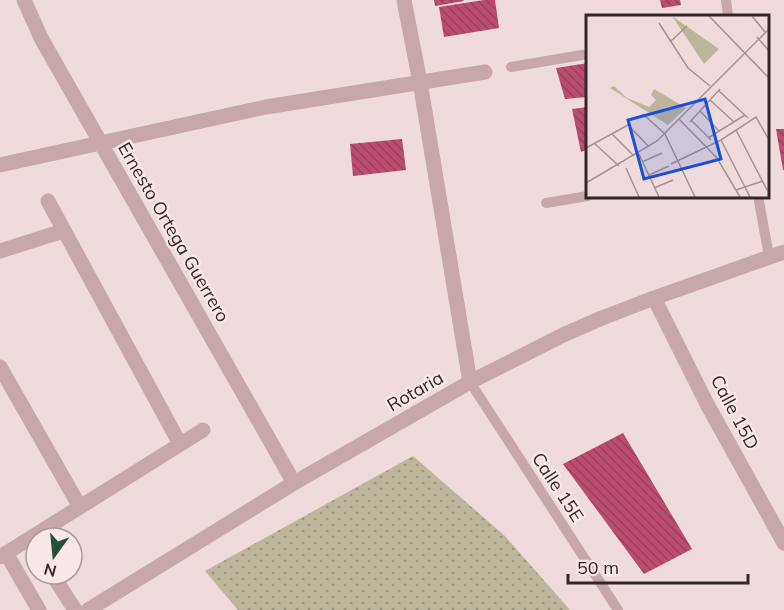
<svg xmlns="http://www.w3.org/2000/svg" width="784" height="610" viewBox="0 0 784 610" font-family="Mulish,sans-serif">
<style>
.grass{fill:url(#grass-dots)}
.building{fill:url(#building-back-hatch)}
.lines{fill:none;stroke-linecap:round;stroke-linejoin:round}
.service{stroke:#c6a8ab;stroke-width:10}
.minor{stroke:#c6a8ab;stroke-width:15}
.labels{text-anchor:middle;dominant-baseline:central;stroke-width:5;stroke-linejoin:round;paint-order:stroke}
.street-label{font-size:18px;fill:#33272a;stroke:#f7e7e7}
.inset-road{fill:none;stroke:#a49394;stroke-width:1.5}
.view{fill:#1d4ed8;fill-opacity:0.15;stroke:#1d4ed8;stroke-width:3}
.inset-edge{fill:none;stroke:#33272a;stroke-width:3}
</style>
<defs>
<pattern id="grass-dots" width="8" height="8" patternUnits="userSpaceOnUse" patternTransform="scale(1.5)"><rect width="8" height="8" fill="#bdb59c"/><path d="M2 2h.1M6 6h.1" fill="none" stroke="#9a937f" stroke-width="1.8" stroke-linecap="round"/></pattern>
<pattern id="building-back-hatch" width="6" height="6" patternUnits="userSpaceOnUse" patternTransform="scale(1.5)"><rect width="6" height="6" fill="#bb4d70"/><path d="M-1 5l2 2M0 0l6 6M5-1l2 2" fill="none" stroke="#99405c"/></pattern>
</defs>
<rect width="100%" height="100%" fill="#efdbdb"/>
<path class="grass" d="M 413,456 L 505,536 L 570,610 L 238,610 L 205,571 Z"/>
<path class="building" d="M 434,0 L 463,0 L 464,1 L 435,6 Z
M 484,0 L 495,0 L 499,28 L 444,37 L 439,7 Z
M 660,0 L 680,0 L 681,5 L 662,8 Z
M 588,63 L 588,97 L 565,99 L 556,68 Z
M 588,107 L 588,149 L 581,152 L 572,109 Z
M 776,129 L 784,129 L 784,170 L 783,170 Z
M 402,139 L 406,170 L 353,176 L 350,144 Z
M 623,433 L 692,549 L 644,574 L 563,464 Z"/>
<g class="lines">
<path class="service" d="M 726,0 L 728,16
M 511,67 L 588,54
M 758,196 L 769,256
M 546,203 L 588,196
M 470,382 L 618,610"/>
<path class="minor" d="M 24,0 L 41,38 L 294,483
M 404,0 L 420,82 L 470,382
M 0,165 L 266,107 L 485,72
M 48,201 L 180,444
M 0,251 L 63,231
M 654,298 L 707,404 L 784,543
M 0,367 L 80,507
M 6,553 L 39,610
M 0,557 L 203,430
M 52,574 L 75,610
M 88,610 L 294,483 L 470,382 L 563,335 L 602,318 L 654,298 L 784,252"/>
</g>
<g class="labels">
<g class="street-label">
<text transform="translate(174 232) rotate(60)">Ernesto Ortega Guerrero</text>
<text transform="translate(415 391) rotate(-30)">Rotaria</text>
<text transform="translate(735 412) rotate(62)">Calle 15D</text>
<text transform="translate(558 487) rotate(57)">Calle 15E</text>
</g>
</g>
<g transform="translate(586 15)">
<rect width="183" height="183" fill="#efdbdb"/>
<path d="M 86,1 L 133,34 L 118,49 ZM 28,71 L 41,83 L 63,92 L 70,85 L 65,80 L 68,74 L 100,93 L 82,110 L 24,73 Z" fill="#bdb59c"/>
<path class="inset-road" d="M 123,1 L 183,63M 166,1 L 179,17M 73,8 L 102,53 L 124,71M 171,22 L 183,36M 84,27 L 101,11M 133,76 L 162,103M 124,85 L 148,107M 114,96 L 133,116M 57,99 L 79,119 L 109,182M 93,104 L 131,143 L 154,182M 105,105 L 125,125M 104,107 L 134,74M 150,115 L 181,175M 26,119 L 48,141M 122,123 L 159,100M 135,125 L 164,182M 8,128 L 33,151M 0,133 L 42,110 L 63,132M 53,139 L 73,182M 56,147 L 76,138M 85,149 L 135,125 L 170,102 L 183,125M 40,153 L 53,182M 63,160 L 83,151M 0,168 L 71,126 L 183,14M 68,173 L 87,165M 150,175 L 177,166"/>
<path class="view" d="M 119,84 L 135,144 L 58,164 L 42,105 Z"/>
<rect width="183" height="183" class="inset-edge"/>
</g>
<g transform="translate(54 556) rotate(195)"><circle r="28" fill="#f7e7e7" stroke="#a99a9b" stroke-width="1.5"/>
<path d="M0-4.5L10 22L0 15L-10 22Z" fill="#215139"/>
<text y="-9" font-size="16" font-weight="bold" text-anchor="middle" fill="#33272a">N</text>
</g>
<path d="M568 574v9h180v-9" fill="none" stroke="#33272a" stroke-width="3"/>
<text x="577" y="574" font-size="18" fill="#33272a" stroke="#f7e7e7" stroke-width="4.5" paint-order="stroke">50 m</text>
</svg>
